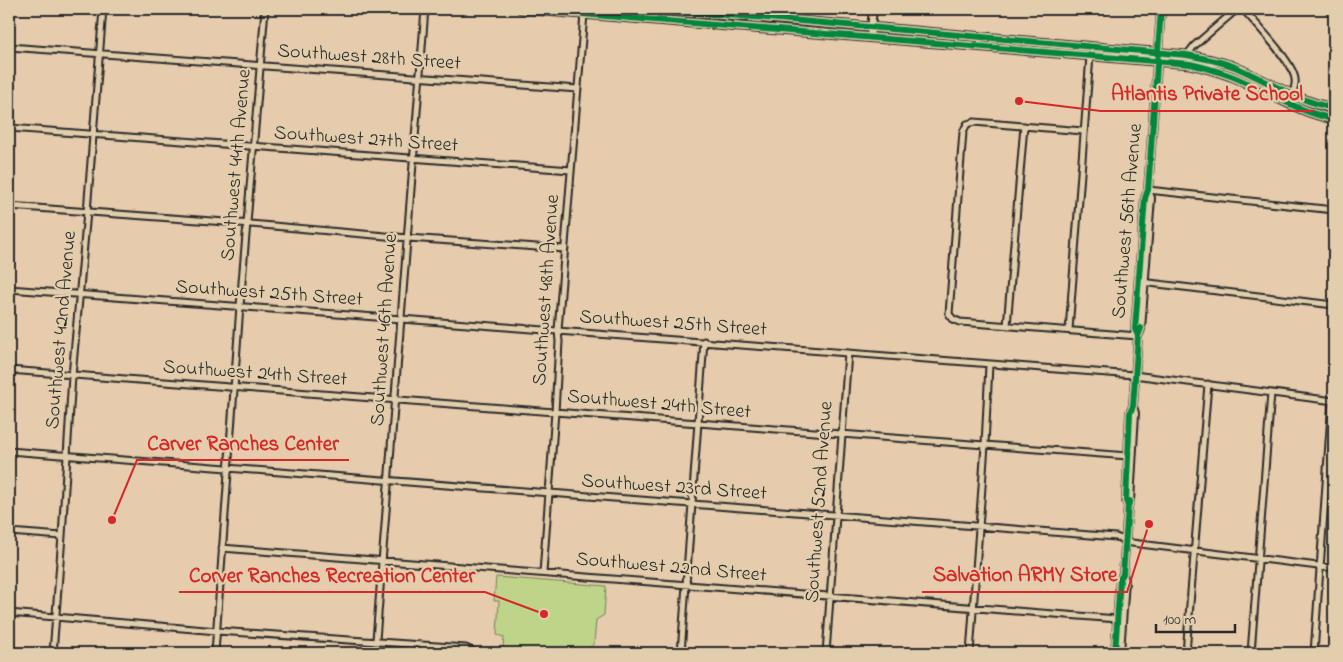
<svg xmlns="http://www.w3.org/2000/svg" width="1343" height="662" viewBox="0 0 1343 662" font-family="'Indie Flower',sans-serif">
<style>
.green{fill:#bed489;stroke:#74805a}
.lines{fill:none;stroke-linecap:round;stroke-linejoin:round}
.minor-casing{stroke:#2b2b2b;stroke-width:9}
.tertiary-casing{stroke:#2b2b2b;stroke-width:10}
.primary-casing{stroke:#2b2b2b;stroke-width:11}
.minor{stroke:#e2ceac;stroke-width:5}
.tertiary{stroke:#e2ceac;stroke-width:6}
.primary{stroke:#fde080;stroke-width:8}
.cycleway-casing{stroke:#e2ceac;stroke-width:9}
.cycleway{stroke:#00873e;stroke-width:6}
.labels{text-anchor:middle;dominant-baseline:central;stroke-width:4.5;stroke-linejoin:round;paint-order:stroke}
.street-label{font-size:20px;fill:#2b2b2b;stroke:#e2ceac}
.leader{fill:none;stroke:#d62828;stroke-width:2}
.callout-dot{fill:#d62828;stroke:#e2ceac;stroke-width:2}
.callout-label{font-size:21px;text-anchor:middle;font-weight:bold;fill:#d62828;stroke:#e2ceac;stroke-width:4.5;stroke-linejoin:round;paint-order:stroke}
</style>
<rect width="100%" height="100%" fill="#e6cbac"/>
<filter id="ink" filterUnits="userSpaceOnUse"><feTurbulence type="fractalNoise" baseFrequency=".02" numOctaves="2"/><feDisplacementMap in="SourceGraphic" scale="10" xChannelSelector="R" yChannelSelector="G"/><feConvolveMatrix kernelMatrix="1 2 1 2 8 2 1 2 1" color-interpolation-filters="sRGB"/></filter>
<g filter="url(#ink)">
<path class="green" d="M 744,9 L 803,9 L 802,13 Z
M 496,577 L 606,586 L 604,615 L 596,620 L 594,643 L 585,653 L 530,653 L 526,650 L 503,648 L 504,637 L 497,635 L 499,601 L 494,601 Z"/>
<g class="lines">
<defs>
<path id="minor" d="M 1243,9 C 1255,23 1293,62 1295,79 C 1296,85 1294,90 1292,95
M 9,47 L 578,89
M 1187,55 L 1194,46 L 1237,9
M 9,128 L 571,170
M 1083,131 L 974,122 L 967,124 L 963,132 L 949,314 L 953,319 L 960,322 L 1138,336
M 1148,190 L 1334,210
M 9,206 L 239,223 L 408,238 L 565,249
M 1141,282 L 1334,305
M 9,289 L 1134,375 L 1334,401
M 1007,326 L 1024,126
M 1069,330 L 1090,56
M 9,370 L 1128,456
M 9,451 L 1116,537 L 1132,543 L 1334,568
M 9,532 L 62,536
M 222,548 L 1117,619
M 543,573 L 555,412 L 559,342 L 558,330 L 584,14
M 9,613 L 217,631 L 466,648 L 476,653
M 53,653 L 62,536 L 72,376 L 87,212 L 103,9
M 215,653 L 240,306 L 265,9
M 375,653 L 425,9
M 681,653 L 704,341
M 826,653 L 848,353
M 970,653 L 985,445 L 989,365
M 1186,653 L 1208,384
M 1251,653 L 1271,393
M 1314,653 L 1332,400"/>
<path id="tertiary" d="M 870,38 L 873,9
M 1138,336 L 1135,329 L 1145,198 L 1148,190 L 1161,9
M 1128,506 L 1126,501 L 1130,413 L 1133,406 L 1138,336 L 1141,329 L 1151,198 L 1148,190
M 1115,653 L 1120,579 L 1123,574 L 1128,506 L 1130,501 L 1135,413 L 1133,406
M 1120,653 L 1125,580 L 1123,574"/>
<path id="primary" d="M 521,9 L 1190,64 C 1204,67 1217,71 1231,76 C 1266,90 1297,112 1334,119
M 646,9 L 767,18 L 1187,55 C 1203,58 1220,61 1235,67 C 1268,81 1299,102 1334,108"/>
</defs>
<use href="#minor" class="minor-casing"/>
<use href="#tertiary" class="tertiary-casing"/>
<use href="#primary" class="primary-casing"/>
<use href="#minor" class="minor"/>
<use href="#tertiary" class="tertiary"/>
<use href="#primary" class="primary"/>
<defs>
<path id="cycleway" d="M 521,9 L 1190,64 C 1204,67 1217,71 1231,76 C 1266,90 1297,112 1334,119
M 646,9 L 767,18 L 1187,55 C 1203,58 1220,61 1235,67 C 1268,81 1299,102 1334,108
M 1138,336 L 1135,329 L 1145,198 L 1148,190 L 1161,9
M 1128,506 L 1126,501 L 1130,413 L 1133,406 L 1138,336 L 1141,328
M 1115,653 L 1120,579 L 1123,574 L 1128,506 L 1130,501"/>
</defs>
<use href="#cycleway" class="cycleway-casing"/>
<use href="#cycleway" class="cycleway"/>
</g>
</g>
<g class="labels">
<g class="street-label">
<text transform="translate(369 58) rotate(4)">Southwest 28th Street</text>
<text transform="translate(366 140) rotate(4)">Southwest 27th Street</text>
<text transform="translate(237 165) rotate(-85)">Southwest 44th Avenue</text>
<text transform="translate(1128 221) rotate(-85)">Southwest 56th Avenue</text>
<text transform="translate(547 290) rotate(-86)">Southwest 48th Avenue</text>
<text transform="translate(269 294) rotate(4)">Southwest 25th Street</text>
<text transform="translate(673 324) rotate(4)">Southwest 25th Street</text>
<text transform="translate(62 330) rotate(-85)">Southwest 42nd Avenue</text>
<text transform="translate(385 330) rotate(-86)">Southwest 46th Avenue</text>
<text transform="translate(255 374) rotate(4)">Southwest 24th Street</text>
<text transform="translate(659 405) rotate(5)">Southwest 24th Street</text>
<text transform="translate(674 488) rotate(4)">Southwest 23rd Street</text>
<text transform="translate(820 502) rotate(-86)">Southwest 52nd Avenue</text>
<text transform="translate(671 568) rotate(5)">Southwest 22nd Street</text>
</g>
</g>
<path class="leader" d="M1019 101L1101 111H1313M112 520L137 460H349M1149 524L1127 592H922M544 614L485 592H179"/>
<g class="callout-dot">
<circle cx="1019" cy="101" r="5"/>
<circle cx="112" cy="520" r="5"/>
<circle cx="1149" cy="524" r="5"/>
<circle cx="544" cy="614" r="5"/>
</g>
<g class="callout-label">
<text x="1207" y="100">Atlantis Private School</text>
<text x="243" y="450">Carver Ranches Center</text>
<text x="1025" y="581">Salvation ARMY Store</text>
<text x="332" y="582">Corver Ranches Recreation Center</text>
</g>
<rect width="1343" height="662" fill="none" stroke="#e2ceac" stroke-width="30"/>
<rect x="15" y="15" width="1313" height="632" fill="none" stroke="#2b2b2b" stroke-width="2" filter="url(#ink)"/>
<path d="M1156 624v8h79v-8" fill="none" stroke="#2b2b2b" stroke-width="2.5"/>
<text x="1163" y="624" font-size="15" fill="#2b2b2b" stroke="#e2ceac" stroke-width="4" paint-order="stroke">100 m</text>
</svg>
